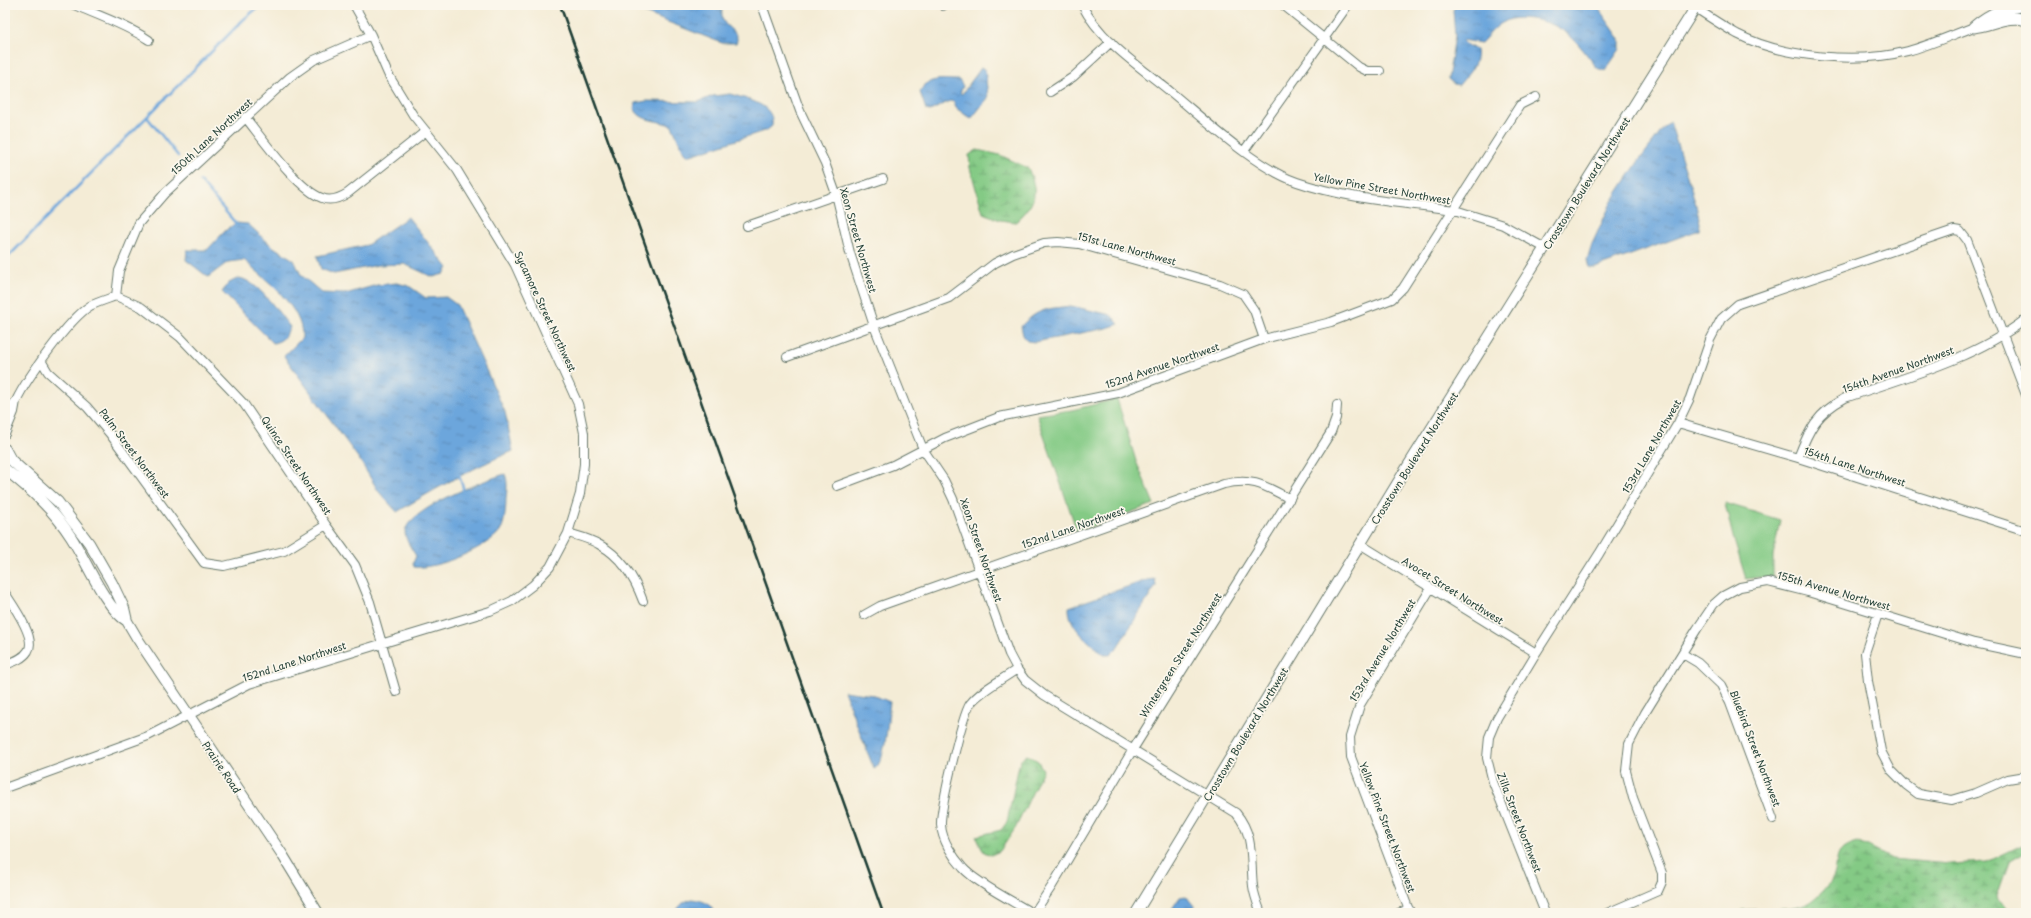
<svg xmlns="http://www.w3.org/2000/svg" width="2031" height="918" viewBox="0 0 2031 918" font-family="'Playpen Sans',sans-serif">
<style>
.green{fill:#84ca85;stroke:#52845c}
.wetland{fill:url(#wetland-marsh);stroke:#52845c}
.water{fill:url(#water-ripples);stroke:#467288}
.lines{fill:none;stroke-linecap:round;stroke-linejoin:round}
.stream{stroke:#6ca6dc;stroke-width:2.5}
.minor-casing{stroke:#6a7a6d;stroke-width:10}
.tertiary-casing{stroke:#6a7a6d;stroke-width:12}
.secondary-casing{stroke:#6a7a6d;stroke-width:13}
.minor{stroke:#fff;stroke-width:8}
.tertiary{stroke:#fff;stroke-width:10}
.secondary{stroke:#fff;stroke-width:11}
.rail{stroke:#1f3d34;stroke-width:2.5}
.labels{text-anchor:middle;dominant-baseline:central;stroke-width:3.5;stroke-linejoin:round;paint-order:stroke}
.street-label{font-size:10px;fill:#1f3d34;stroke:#fbf7ec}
</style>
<defs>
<pattern id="wetland-marsh" width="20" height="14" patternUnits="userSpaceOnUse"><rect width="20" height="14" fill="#84ca85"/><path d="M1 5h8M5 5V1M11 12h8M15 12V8" fill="none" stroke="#6ba56e"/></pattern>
<pattern id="water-ripples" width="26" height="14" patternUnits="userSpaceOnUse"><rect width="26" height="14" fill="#6ca6dc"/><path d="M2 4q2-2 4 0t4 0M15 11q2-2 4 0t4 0" fill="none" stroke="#5888b3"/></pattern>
</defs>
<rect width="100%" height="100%" fill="#fbf7ec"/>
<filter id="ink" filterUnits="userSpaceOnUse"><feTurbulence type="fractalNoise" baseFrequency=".025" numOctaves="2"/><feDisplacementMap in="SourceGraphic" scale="8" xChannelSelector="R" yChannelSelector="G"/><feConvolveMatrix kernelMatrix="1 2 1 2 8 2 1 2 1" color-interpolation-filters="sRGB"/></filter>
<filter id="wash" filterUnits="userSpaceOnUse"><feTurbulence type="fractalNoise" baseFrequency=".012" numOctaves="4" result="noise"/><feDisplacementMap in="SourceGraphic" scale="16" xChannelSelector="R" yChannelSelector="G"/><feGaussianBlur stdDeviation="0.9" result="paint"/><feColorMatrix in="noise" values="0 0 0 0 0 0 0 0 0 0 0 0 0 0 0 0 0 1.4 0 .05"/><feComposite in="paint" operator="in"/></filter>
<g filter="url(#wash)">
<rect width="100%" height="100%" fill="#f4ecd6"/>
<path class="green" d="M 1117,399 L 1136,461 L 1154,504 L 1077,531 L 1037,415 L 1072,410 Z
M 1725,503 L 1780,520 L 1773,556 L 1773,578 L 1761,577 L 1746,579 L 1733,537 Z"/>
<path class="wetland" d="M 977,150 L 1000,155 L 1028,168 C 1039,193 1036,203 1016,222 L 1000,220 L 983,213 L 970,168 L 969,155 Z
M 1027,755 L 1038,761 L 1043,770 L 1016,827 L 1000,851 L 991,855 L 984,852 L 976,836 L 1001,830 L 1007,822 L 1020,760 Z
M 1858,842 L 1892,859 L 1949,864 L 1987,862 L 2026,843 L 2026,852 L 2009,862 L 1996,899 L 2011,913 L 1739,913 L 1742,910 C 1763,908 1789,913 1809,903 C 1816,899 1827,888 1831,881 C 1842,864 1828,850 1858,842 Z"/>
<path class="water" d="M 624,5 L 722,5 C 722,10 721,17 724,22 C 728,29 741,34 736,43 L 722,43 Z
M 1456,5 L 1596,5 L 1620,39 L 1620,49 L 1605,71 L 1597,68 C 1577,42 1566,24 1531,19 C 1522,18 1512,17 1504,22 C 1495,26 1488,36 1481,43 L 1463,40 L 1463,42 L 1476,50 C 1479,64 1467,75 1459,85 L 1454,84 L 1448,79 L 1455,36 L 1453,10 Z
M 981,68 L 985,69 L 988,98 L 971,119 L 956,108 L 954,102 L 950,101 L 930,111 L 926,110 L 920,92 C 927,76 944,80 959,80 L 963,86 L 960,93 L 962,94 Z
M 730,94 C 746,99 776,104 772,126 L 767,130 L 691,155 L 687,155 L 684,152 L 672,126 C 658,119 641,123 634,108 L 636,103 L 646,101 L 698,102 L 713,96 Z
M 1670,122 L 1695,201 L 1700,223 L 1699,230 L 1595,268 L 1589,268 L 1587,260 L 1592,244 L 1611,203 L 1638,162 L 1667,124 Z
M 408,217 L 448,268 L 444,274 L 433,277 L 404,264 L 378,265 L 334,274 L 321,269 L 317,256 L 367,245 Z
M 236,223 L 248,224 L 272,246 L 294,260 L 301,275 L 322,293 L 345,294 L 377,285 L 397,283 L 409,286 L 426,298 L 446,297 L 457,305 L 505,412 L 513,451 C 472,468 435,489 397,512 L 379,492 L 359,459 L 284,356 L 302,338 C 304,308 265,279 244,260 L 228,262 L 208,277 L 186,260 L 187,250 L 207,250 L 225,231 Z
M 239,278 C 258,281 278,312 290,327 C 286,336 283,341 273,343 L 222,292 L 229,283 Z
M 1071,306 L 1111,315 L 1119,324 L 1107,328 L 1035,342 L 1027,341 L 1023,335 L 1021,326 C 1039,308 1047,309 1071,306 Z
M 505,474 C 508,481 507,490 506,498 C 506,507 505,524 500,531 C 487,548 435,570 414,567 L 413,563 L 416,556 C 412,549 402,536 406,528 C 417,506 482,481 505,474 Z
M 1155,579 L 1156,586 L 1116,649 L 1110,655 L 1104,655 C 1090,642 1068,628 1069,607 L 1147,580 Z
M 844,691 L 873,695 L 890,702 C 888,716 886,763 874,769 Z
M 1186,896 L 1194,906 L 1197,913 L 1169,913 L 1180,897 Z
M 692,899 C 703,901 710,902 714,913 L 678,913 L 678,908 L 684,902 Z"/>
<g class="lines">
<path class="stream" d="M 147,117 L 178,156
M 200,181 L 237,225
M 5,260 L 243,20 L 256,9 L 265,5
M 458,473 L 463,487 L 463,493"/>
</g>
</g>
<g filter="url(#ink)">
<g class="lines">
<defs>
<path id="minor" d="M 74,5 C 100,16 126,25 149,40
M 762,5 L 800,111 L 825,163 L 836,194 L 850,253 L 874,326 L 923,449 L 944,480 L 953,499 L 1009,654 L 1017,669 L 1025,680 L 1044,695 L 1236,813 C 1255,836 1250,859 1253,886 C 1254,895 1258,905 1261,913
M 942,5 L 943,6
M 1082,5 C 1101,42 1141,67 1172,93 C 1206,121 1256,168 1297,182 C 1346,199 1404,203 1455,210 L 1503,225 L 1545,248
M 1283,5 L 1359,67 L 1367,71 L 1380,71
M 1691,5 C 1706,15 1721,25 1737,34 C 1783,58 1858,64 1908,51 C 1930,45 1952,35 1974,27
M 1050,92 L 1073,77 L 1111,42
M 245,117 C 262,138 298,190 322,198 C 331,202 340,198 348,193 L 426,131
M 1244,151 L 1348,5
M 747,226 L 883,179
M 116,296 L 141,307 L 180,337 L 244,404 L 326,525 L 355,565 L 370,602 L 396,692
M 116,296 L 119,271 L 139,223 L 165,193 L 290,77 L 314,60 L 371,35
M 787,357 L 949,298 L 995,263 L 1013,254 L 1044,243 L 1058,242 L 1079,244 L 1220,284 L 1243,294 L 1254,310 L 1264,339
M 42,362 L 48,372 L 87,407 L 110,434 L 204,563 L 224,566 L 284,551 L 326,525
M 16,401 C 27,378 69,319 90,306 C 98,302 108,299 116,296
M 5,412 L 16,401 L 14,412 L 5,434
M 1678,423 L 1798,458 L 2026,531
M 1798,458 C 1809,429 1817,413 1845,398 C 1906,377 1974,359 2026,319
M 837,486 L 893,465 L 945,438 L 999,417 L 1118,393 L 1264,339 L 1331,322 L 1392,299 L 1403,288 L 1520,105 L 1536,97
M 568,533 C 578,536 591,539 600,545 C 622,557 635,579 643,601
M 1360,544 L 1536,653
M 5,593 C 12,604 37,638 28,651 C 23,659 13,662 5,665
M 1878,614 L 1865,653 L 1868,681 L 1881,751 L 1891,770 L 1906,785 L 1918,794 L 1952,800 L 1976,793 L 2008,779 L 2026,776
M 864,615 L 880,606 L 1224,484 C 1253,477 1265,486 1290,499
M 1683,654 L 1698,663 L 1721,685 L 1730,703 L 1773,819
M 1017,669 C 1002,680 981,690 970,704 C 962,716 940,810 941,825 C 942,840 953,857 963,868 C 975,882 1014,902 1032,913
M 5,788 L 148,736 L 249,684 L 453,622 L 490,611 L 512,601 L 533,585 L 550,567 L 568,533 L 580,494 L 584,464 L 584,433 L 578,404 L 515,265 L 457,170 L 413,115 L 388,74 L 371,35 L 354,5
M 1034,913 L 1052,886 L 1132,751 L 1331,432 L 1336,418 L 1337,405
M 1399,913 L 1409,909
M 1410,913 L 1351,757 L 1350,737 L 1360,705 L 1431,588
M 1545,913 L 1493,782 L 1487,758 L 1489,737 L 1497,718 L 1536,653 L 1599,554 L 1678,423 L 1690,398 L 1710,340 L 1721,319 L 1738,304 L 1954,230 L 1960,231 L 1967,240 L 2026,395
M 1607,913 L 1658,891 L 1662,882 L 1662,873 L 1633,798 L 1626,771 L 1629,744 L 1645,713 L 1697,629 L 1714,604 L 1723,596 L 1740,587 L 1768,582 L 1808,592 L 1974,643 L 2026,654"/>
<path id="tertiary" d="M 5,449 L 11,460 L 58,502 L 89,543 L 112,583 L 124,608 L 127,621 L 137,638 L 282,854 L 318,913
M 5,469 C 30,489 54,510 71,537 C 86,560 105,608 127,621
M 1136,913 L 1406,469 L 1697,5"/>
<path id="secondary" d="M 1974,27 C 1989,14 2006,6 2026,6
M 1974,27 C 1991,25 2010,14 2026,20"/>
</defs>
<use href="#minor" class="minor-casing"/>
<use href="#tertiary" class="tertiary-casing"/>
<use href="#secondary" class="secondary-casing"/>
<use href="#minor" class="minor"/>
<use href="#tertiary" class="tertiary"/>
<use href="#secondary" class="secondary"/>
<path class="rail" d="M 560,5 L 883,913"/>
</g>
</g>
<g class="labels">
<g class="street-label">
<text transform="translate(211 136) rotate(-43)">150th Lane Northwest</text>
<text transform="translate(1586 183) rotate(-58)">Crosstown Boulevard Northwest</text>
<text transform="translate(1382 188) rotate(10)">Yellow Pine Street Northwest</text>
<text transform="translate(859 240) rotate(74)">Xeon Street Northwest</text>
<text transform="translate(1127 248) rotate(15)">151st Lane Northwest</text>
<text transform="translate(546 311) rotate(65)">Sycamore Street Northwest</text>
<text transform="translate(1162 365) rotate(-19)">152nd Avenue Northwest</text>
<text transform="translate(1898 369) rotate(-20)">154th Avenue Northwest</text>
<text transform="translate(1651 446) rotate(-60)">153rd Lane Northwest</text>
<text transform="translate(135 453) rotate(53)">Palm Street Northwest</text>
<text transform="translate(1414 458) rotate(-58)">Crosstown Boulevard Northwest</text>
<text transform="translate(297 465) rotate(56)">Quince Street Northwest</text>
<text transform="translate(1855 466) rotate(18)">154th Lane Northwest</text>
<text transform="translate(1073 527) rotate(-19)">152nd Lane Northwest</text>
<text transform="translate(982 550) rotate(71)">Xeon Street Northwest</text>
<text transform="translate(1453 590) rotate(32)">Avocet Street Northwest</text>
<text transform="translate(1834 590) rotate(16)">155th Avenue Northwest</text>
<text transform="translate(1382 650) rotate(-59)">153rd Avenue Northwest</text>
<text transform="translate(1180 655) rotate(-58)">Wintergreen Street Northwest</text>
<text transform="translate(294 661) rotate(-18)">152nd Lane Northwest</text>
<text transform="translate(1245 734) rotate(-59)">Crosstown Boulevard Northwest</text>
<text transform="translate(1756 748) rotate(69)">Bluebird Street Northwest</text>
<text transform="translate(222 767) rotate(56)">Prairie Road</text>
<text transform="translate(1520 822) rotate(69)">Zilla Street Northwest</text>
<text transform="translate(1388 827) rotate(69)">Yellow Pine Street Northwest</text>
</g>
</g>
<rect width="2031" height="918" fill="none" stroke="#fbf7ec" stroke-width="20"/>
</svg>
